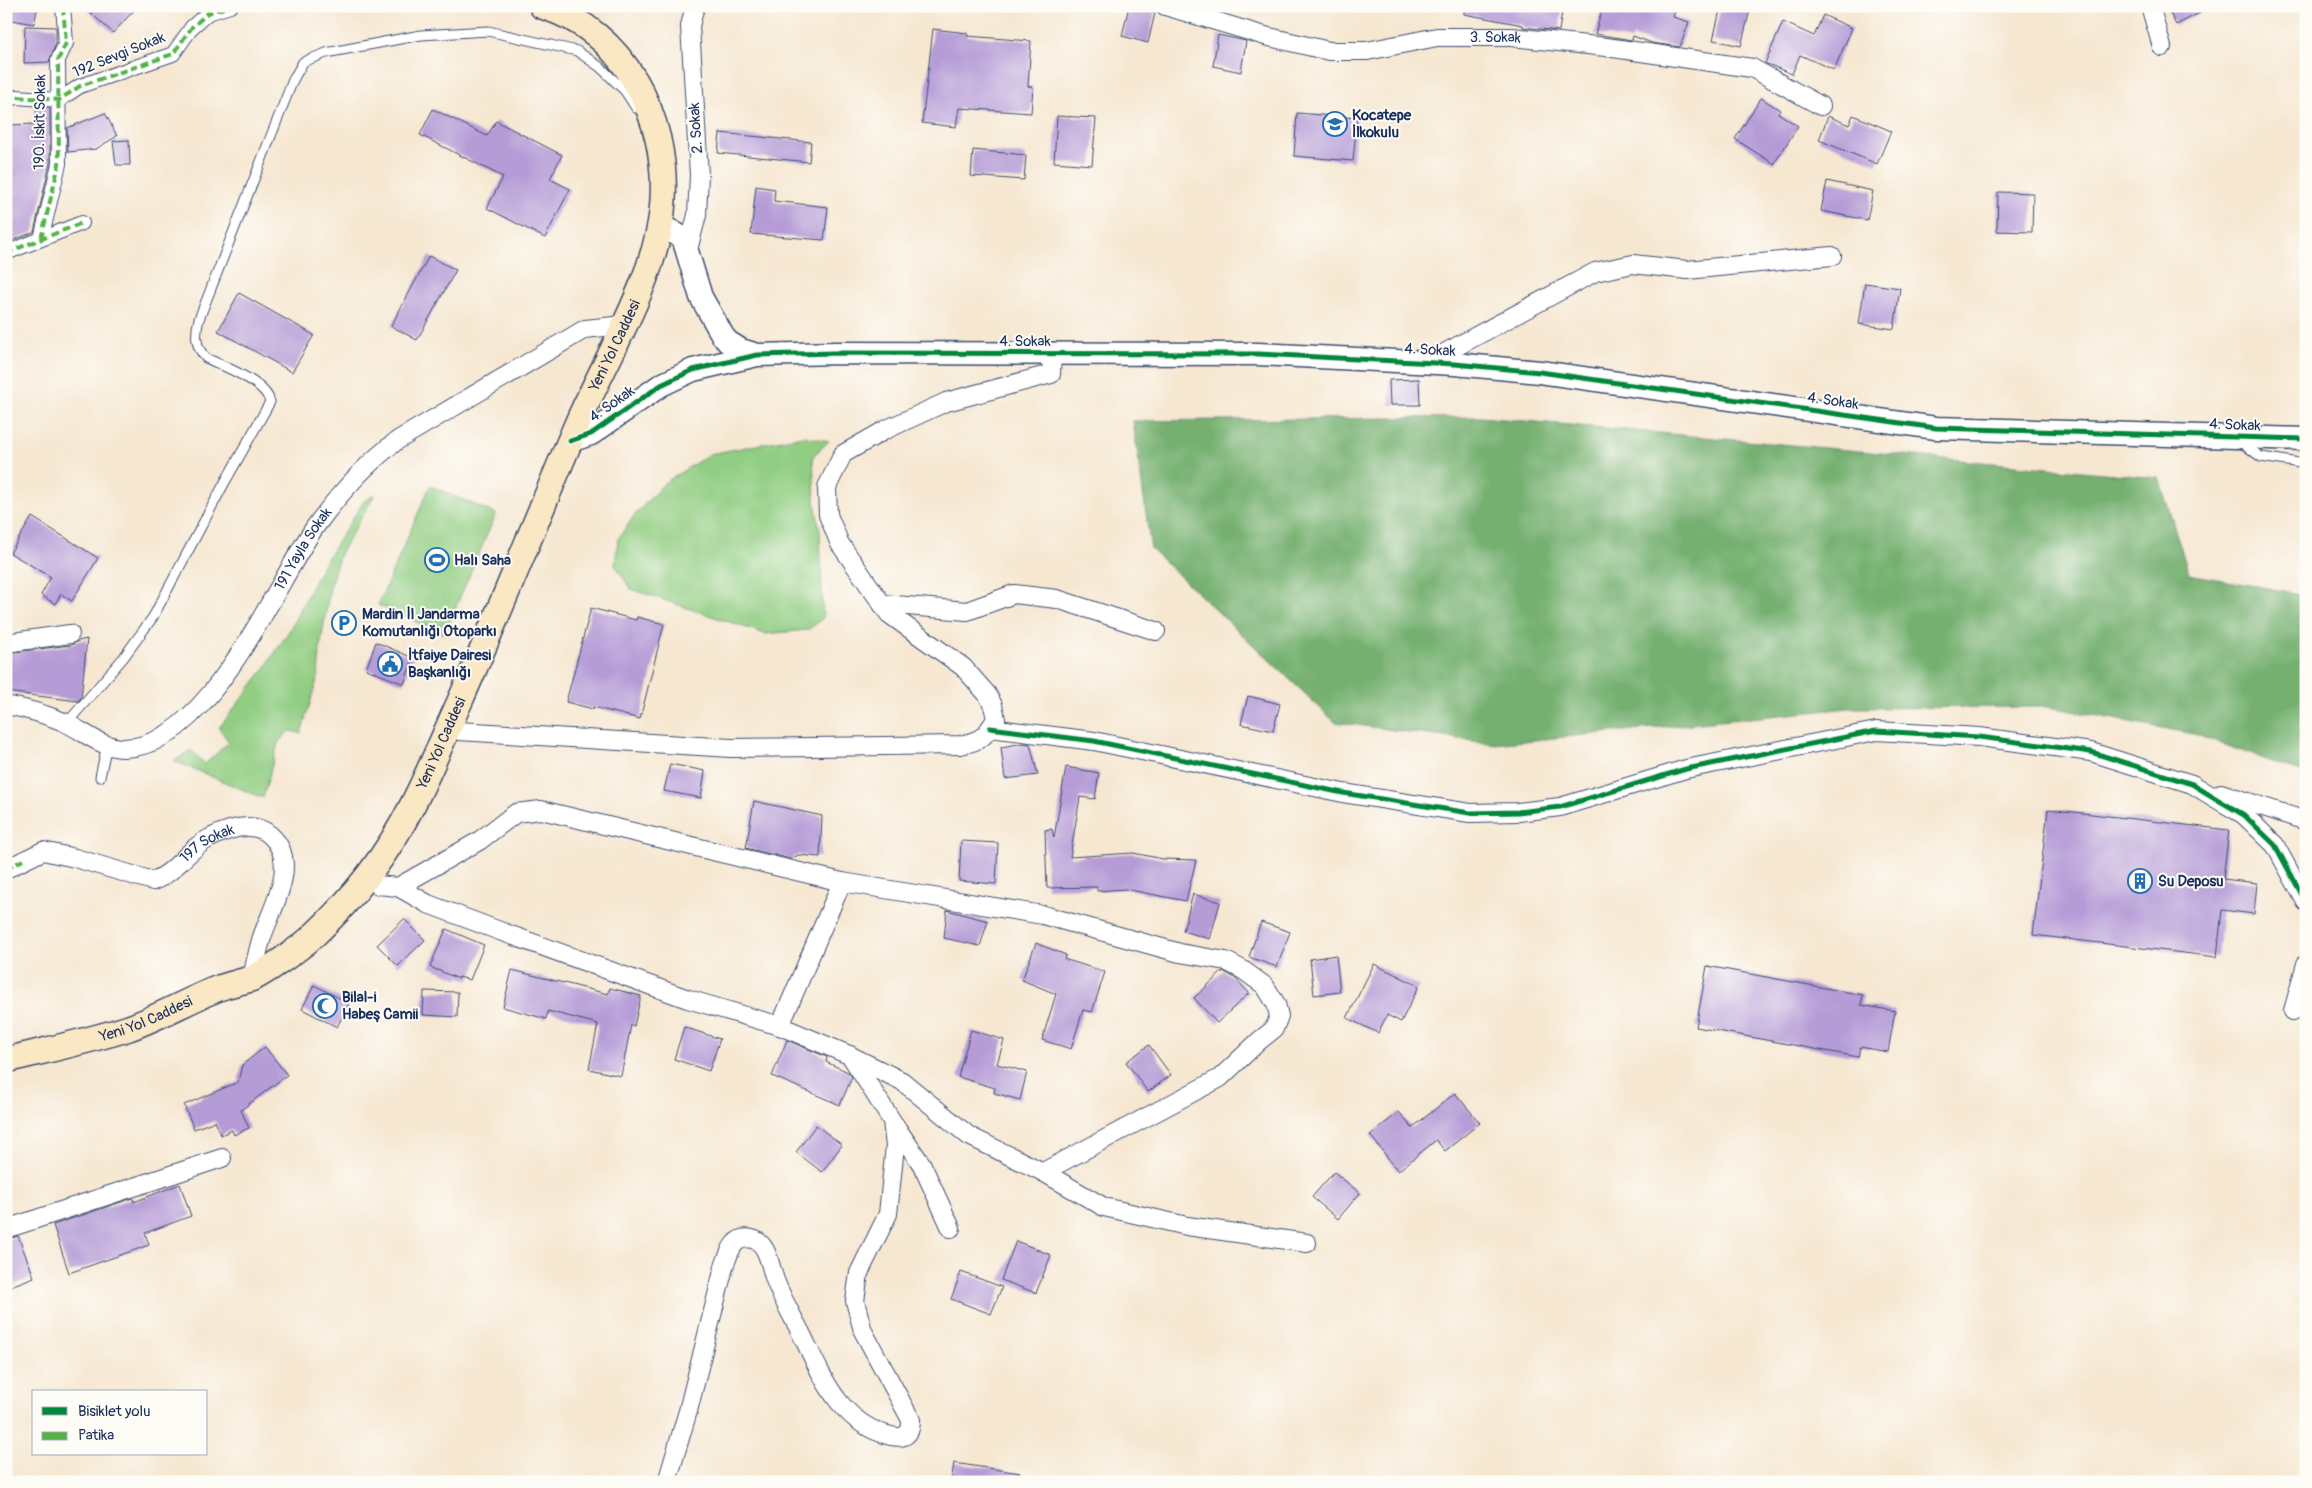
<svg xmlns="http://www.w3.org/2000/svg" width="2312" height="1488" viewBox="0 0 2312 1488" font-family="Pangolin,sans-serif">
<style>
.green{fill:#91cd82;stroke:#567e70}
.forest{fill:#74b070;stroke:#487067}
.building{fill:#b69cd7}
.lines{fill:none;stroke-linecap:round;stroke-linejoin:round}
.service-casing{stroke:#3c4b6f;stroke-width:11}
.pedestrian-casing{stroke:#3c4b6f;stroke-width:16}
.minor-casing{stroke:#3c4b6f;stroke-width:20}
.tertiary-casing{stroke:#3c4b6f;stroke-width:25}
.secondary-casing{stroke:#3c4b6f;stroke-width:28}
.service{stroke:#fff;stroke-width:9}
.pedestrian{stroke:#fff;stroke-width:14}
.minor{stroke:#fff;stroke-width:18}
.tertiary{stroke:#fff;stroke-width:22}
.secondary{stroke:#fae7c3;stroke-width:25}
.quiet{stroke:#55b248;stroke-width:4;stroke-dasharray:8 4;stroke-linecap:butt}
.cycleway-casing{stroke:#fdfcf7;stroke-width:8}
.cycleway{stroke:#00873e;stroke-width:5}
.labels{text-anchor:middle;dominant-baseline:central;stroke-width:4;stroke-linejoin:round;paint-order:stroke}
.street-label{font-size:15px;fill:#1b2f5e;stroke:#fdfcf7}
.poi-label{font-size:15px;font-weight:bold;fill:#1b2f5e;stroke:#fdfcf7;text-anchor:start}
</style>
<rect width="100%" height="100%" fill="#fdfcf7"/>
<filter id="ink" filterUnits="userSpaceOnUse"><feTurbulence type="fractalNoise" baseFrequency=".02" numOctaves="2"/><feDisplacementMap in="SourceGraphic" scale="10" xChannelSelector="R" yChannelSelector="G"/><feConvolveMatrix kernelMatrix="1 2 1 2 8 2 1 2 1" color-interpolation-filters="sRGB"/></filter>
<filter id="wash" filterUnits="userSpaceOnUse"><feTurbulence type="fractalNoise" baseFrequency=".0096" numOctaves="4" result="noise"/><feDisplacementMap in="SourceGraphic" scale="20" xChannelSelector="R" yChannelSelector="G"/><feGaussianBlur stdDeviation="1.12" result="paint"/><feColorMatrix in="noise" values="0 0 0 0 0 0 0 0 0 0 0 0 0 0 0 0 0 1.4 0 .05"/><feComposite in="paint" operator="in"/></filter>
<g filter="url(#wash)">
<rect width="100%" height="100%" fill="#f6e7d1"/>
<path class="green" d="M 803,436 L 829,441 L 813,456 L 815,503 L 820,531 L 823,618 L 808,630 L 765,634 L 631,589 L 615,565 L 618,539 L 634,516 L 664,483 L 710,454 Z
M 430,486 L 496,514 L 444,634 L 378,605 Z
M 375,494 L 340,554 L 331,582 L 320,648 L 318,677 L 301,733 L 289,731 L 278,743 L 263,798 L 174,761 L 191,750 L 205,764 L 229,742 L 219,728 L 263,671 L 289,631 L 324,563 L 364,501 Z"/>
<path class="forest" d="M 1481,417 L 2159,478 L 2189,574 L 2306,595 L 2306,774 L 2194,734 L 2050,707 L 1849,708 L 1495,744 L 1335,722 L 1151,549 L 1133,421 Z"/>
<g id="blocks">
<path class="building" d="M 6,6 L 38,6 L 34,24 L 6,19 Z
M 83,6 L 138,6 L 113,33 Z
M 1129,6 L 1155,13 L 1148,43 L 1122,36 Z
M 1464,6 L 1563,6 L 1559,31 L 1523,27 L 1523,25 L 1464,14 Z
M 1603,6 L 1677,6 L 1673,17 L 1689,22 L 1680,47 L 1652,43 L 1633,36 L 1632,40 L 1595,34 Z
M 1721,6 L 1751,6 L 1741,46 L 1713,40 Z
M 2166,6 L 2213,6 L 2176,25 Z
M 1823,15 L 1852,28 L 1834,70 L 1800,55 L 1792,74 L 1765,63 L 1783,22 L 1814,36 Z
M 25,26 L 56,27 L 56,43 L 49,62 L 24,63 Z
M 933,29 L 967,33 L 967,36 L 1031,41 L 1028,86 L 1033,87 L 1031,113 L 959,108 L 956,127 L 922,123 Z
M 1218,35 L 1246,41 L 1241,72 L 1213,66 Z
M 1761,98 L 1780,110 L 1778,113 L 1798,126 L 1774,164 L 1735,139 Z
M 36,107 L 50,108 L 50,163 L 34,232 L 6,243 L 6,135 L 10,134 L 9,125 L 37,124 Z
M 433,109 L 487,136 L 496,121 L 562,155 L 550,179 L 570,189 L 545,238 L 487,208 L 503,177 L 420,135 Z
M 105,113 L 117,136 L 96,149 L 68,152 L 67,128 Z
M 1297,113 L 1357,118 L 1353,161 L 1294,156 Z
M 1853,115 L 1891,131 L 1877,164 L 1819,140 L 1828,116 L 1849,125 Z
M 1057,116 L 1096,118 L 1092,165 L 1054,162 Z
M 720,133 L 811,142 L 809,162 L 718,153 Z
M 129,140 L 130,165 L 116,165 L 113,141 Z
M 973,150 L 1026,155 L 1024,180 L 971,176 Z
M 1827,181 L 1873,191 L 1867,220 L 1821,211 Z
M 756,186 L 775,189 L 774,201 L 828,207 L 824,240 L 751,234 Z
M 1998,192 L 2033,193 L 2032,232 L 1997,231 Z
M 429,256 L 456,270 L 417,340 L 391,326 Z
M 1865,283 L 1900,288 L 1894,329 L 1859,324 Z
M 239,293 L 314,335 L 292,372 L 218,331 Z
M 1419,379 L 1420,405 L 1390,405 L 1389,380 Z
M 32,517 L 98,558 L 72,601 L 61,594 L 55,604 L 41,595 L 51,577 L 10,553 Z
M 591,608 L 636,620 L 637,617 L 664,624 L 640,719 L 593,707 L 593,709 L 566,702 Z
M 87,639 L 81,698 L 78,701 L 6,692 L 6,653 L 71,645 L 78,641 Z
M 376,642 L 413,658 L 404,684 L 366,669 Z
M 1248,696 L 1280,704 L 1273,731 L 1241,724 Z
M 1024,743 L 1030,744 L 1038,775 L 1005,779 L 1001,747 Z
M 670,764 L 705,771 L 701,798 L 664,791 Z
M 1066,767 L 1099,773 L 1095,799 L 1080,797 L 1070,857 L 1133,853 L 1163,859 L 1196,860 L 1186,901 L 1125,889 L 1097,891 L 1097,887 L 1047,888 L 1045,830 L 1052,829 L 1054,838 Z
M 754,801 L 822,816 L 820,857 L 798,855 L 791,859 L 746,848 Z
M 2048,809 L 2229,830 L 2223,879 L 2257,883 L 2254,914 L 2222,910 L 2217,957 L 2033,935 Z
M 961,841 L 998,843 L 996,884 L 959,881 Z
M 1193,894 L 1220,902 L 1210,939 L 1183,931 Z
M 947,910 L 988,921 L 980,946 L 944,938 Z
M 404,919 L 425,940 L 398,966 L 377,945 Z
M 1261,922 L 1290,932 L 1277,967 L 1249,957 Z
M 446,929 L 484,945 L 470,980 L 459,977 L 459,979 L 430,967 Z
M 1036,943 L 1066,955 L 1064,959 L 1105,972 L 1092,1012 L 1083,1010 L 1071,1049 L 1042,1040 L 1056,994 L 1022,980 Z
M 1336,955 L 1340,992 L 1314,995 L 1310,959 Z
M 1374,964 L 1419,986 L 1401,1022 L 1387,1015 L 1378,1033 L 1347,1018 Z
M 1707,966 L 1863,995 L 1861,1005 L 1895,1011 L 1888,1052 L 1860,1047 L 1858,1057 L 1696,1027 Z
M 512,970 L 608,994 L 610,988 L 641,996 L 634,1026 L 631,1025 L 621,1076 L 589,1069 L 598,1024 L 548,1011 L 546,1019 L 503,1007 Z
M 1223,971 L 1235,978 L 1249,993 L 1217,1023 L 1194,998 Z
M 314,985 L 349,1003 L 337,1027 L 302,1009 Z
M 424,991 L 458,992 L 457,1017 L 423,1015 Z
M 684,1027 L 720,1039 L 709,1071 L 674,1059 Z
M 971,1030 L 1004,1040 L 997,1064 L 1027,1072 L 1020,1100 L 994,1093 L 995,1088 L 958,1077 Z
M 787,1040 L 827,1057 L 826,1062 L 848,1072 L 852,1077 L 840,1105 L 772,1076 Z
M 1149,1045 L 1171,1075 L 1148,1092 L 1126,1062 Z
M 265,1047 L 287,1075 L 241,1110 L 249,1128 L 234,1135 L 232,1130 L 221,1135 L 215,1121 L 194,1129 L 184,1105 L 238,1082 L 242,1065 Z
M 1455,1093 L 1480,1123 L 1445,1151 L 1436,1140 L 1398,1171 L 1370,1135 L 1399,1112 L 1412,1128 Z
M 816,1125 L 842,1145 L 822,1172 L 796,1152 Z
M 1334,1172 L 1360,1193 L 1338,1219 L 1312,1197 Z
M 180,1184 L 191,1216 L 145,1233 L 149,1245 L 69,1273 L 53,1225 L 133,1198 L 134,1202 Z
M 18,1236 L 34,1277 L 6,1288 L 6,1240 Z
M 1016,1241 L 1051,1255 L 1036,1293 L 1001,1280 Z
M 961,1272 L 1002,1287 L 991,1314 L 951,1299 Z
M 954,1463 L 1020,1473 L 1019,1482 L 951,1482 Z"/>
</g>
</g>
<g filter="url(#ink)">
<use href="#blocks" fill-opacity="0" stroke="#3c4b6f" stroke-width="1"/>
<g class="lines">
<defs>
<path id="service" d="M 2242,443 L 2261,457 L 2306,464
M 67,723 L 124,657 L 153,617 L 225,482 L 270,402 C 266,382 223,366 206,358 C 195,347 195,334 199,319 L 293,80 L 303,62 L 326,53 L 421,35 L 488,31 L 577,51 L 600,67 L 625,91 L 636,108
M 100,777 L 107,744"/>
<path id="pedestrian" d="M 6,100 L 16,97 L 59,100 L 80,86 L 173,54 L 192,27 L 208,13 L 230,6
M 41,239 L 59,164 L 58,60 L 66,43 L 63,6
M 6,253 L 82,223"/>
<g id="minor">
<path id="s1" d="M 1165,6 L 1265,36 L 1329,51 L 1367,51 L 1437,37 L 1512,37 L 1606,47 L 1752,68 L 1821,106"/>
<path d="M 2150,6 L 2162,47"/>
<path d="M 688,250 L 697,215 L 699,175 L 690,26 L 695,6"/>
<path d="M 1426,363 L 1595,272 L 1633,264 L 1687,270 L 1832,256"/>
<path d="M 883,604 L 967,611 L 1014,594 L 1057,599 L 1156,631"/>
<path d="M 6,643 L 70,634"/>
<path id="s2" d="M 6,705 C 27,709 45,714 64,722 C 84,731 99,747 123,748 C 207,749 273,588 315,527 C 339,494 365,464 398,440 L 585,329 L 624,325"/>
<path d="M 990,728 L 1094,741 L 1343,793 L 1470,813 L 1518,812 L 1560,807 L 1686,769 L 1876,731 L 1979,737 L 2040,745 L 2091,752 L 2192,784 L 2220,801 L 2244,815 L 2275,845 L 2306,902"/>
<path d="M 459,731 L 731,748 L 960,745 C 981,741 985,737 996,719 L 993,705 L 987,694 L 963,667 L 889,614 L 840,544 L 828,515 L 827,487 L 843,454 L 885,430 L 946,402 L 1051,374 L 1052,354"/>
<path d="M 2221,793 L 2306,821"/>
<path id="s3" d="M 6,869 L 43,851 L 75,858 L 153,881 C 176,873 188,848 210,838 C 228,829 253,820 270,835 C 301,862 272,907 262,937 C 258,950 255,964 252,978"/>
<path d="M 378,885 L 398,887 L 428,904 L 497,930 L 688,999 L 780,1026 L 849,1055 L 902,1081 L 969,1136 L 1043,1172 L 1104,1207 L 1187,1226 L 1307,1243"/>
<path d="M 398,887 L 479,841 L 516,813 L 541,810 L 842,882 L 1043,915 L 1180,953 L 1226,961 L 1243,970 L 1265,986 L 1276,1004 L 1279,1016 L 1274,1029 L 1259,1041 L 1220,1078 L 1043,1172"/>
<path d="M 2293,1011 L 2306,964"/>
<path d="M 780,1026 L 842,882"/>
<path d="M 894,1124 L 922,1165 L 951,1228"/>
<path d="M 6,1229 L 222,1158"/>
<path d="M 667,1482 L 688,1411 L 724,1267 C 729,1254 733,1234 752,1239 C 768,1242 770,1267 775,1280 C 782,1299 793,1317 802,1335 C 822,1376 840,1424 891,1436 C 905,1439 911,1435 911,1420 L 863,1331 L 855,1301 L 859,1273 L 888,1214 L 895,1146 L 892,1121 L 850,1055"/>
</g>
<path id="tertiary" d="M 660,230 L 671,231 L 683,238 L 701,297 L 723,336 L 728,342 L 741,350 L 757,355
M 570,441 L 591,434 L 661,385 L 693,370 L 757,355 L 835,353 L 1258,354 L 1455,364 L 1540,372 L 1936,428 L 2306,439"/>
<g id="secondary">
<path id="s4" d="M 6,1060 C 47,1050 89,1041 129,1028 C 160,1017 188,1000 219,988 C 230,984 242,982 253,978 C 266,972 300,948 311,938 C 352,900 388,854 413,804 C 430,771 444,736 460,701 C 501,609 538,515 578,422 C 607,356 660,272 663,200 C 668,118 625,31 542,6"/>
</g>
</defs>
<use href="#service" class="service-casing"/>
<use href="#pedestrian" class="pedestrian-casing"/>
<use href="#minor" class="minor-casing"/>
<use href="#tertiary" class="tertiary-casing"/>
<use href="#secondary" class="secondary-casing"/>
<use href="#service" class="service"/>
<use href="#pedestrian" class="pedestrian"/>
<use href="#minor" class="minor"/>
<use href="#tertiary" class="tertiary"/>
<use href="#secondary" class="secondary"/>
<path class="quiet" d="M 6,100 L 16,97 L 59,100 L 80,86 L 173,54 L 192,27 L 208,13 L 230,6
M 41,239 L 59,164 L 58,60 L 66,43 L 63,6
M 6,253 L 82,223
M 6,869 L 23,860"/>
<defs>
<path id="cycleway" d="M 570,441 L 591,434 L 661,385 L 693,370 L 757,355 L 835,353 L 1258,354 L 1455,364 L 1540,372 L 1936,428 L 2306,439
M 990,728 L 1094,741 L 1343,793 L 1470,813 L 1518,812 L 1560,807 L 1686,769 L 1876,731 L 1979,737 L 2040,745 L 2091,752 L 2192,784 L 2220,801 L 2244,815 L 2275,845 L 2306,902"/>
</defs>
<use href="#cycleway" class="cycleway-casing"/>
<use href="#cycleway" class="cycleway"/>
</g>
</g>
<defs>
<symbol id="school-ring" viewBox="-11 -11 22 22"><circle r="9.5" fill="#fdfcf7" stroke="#1f6fb2" stroke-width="1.5"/><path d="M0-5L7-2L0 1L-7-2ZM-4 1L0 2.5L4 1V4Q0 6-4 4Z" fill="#1f6fb2"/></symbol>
<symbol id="stadium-ring" viewBox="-11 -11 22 22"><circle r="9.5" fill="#fdfcf7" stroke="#1f6fb2" stroke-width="1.5"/><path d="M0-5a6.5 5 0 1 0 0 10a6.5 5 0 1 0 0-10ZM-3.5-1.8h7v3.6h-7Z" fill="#1f6fb2"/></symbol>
<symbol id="parking-ring" viewBox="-11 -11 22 22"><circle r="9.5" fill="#fdfcf7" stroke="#1f6fb2" stroke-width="1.5"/><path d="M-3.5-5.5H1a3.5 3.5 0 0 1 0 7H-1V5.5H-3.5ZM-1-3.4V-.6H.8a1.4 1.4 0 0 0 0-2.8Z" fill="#1f6fb2"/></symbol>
<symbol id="civic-ring" viewBox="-11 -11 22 22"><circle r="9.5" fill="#fdfcf7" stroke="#1f6fb2" stroke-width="1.5"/><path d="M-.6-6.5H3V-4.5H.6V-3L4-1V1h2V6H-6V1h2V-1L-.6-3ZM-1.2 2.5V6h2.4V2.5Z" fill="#1f6fb2"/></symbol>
<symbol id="building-ring" viewBox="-11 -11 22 22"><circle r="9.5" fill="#fdfcf7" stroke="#1f6fb2" stroke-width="1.5"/><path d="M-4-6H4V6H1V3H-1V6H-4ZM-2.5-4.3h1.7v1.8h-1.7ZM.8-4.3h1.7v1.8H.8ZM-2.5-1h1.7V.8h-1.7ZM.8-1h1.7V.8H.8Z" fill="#1f6fb2"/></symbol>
<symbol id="mosque-ring" viewBox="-11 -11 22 22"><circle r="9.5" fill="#fdfcf7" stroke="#1f6fb2" stroke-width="1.5"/><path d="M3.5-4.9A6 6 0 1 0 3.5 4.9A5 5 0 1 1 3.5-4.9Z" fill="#1f6fb2"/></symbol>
</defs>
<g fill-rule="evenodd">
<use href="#school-ring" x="1321" y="110" width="28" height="28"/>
<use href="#stadium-ring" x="423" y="546" width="28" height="28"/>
<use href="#parking-ring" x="330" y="609" width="28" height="28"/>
<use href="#civic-ring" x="376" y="650" width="28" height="28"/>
<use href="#building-ring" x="2126" y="867" width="28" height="28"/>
<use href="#mosque-ring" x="311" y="992" width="28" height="28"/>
</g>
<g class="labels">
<g class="street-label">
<text stroke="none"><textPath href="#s1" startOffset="338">3. Sokak</textPath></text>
<text transform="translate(119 55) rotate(-22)">192 Sevgi Sokak</text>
<text transform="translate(40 122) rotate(-89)">190. İskit Sokak</text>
<text transform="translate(696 128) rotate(-94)">2. Sokak</text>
<text x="1025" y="341">4. Sokak</text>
<text stroke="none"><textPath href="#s4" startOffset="1002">Yeni Yol Caddesi</textPath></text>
<text transform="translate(1430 350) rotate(3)">4. Sokak</text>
<text transform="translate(1833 401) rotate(8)">4. Sokak</text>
<text transform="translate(612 404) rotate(-35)">4. Sokak</text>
<text transform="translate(2235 425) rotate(2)">4. Sokak</text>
<text stroke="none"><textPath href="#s2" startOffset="404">191 Yayla Sokak</textPath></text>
<text stroke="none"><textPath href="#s4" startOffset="568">Yeni Yol Caddesi</textPath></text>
<text stroke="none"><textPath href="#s3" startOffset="222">197 Sokak</textPath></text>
<text stroke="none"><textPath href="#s4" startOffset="146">Yeni Yol Caddesi</textPath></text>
</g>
<g class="poi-label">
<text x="1352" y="115">Kocatepe<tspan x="1352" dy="17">İlkokulu</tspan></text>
<text x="454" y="560">Halı Saha</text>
<text x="362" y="614">Mardin İl Jandarma<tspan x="362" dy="17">Komutanlığı Otoparkı</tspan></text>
<text x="408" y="655">İtfaiye Dairesi<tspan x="408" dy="17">Başkanlığı</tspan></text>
<text x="2158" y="881">Su Deposu</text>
<text x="342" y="997">Bilal-i<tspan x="342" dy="17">Habeş Camii</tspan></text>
</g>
</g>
<rect width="2312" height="1488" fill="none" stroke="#fdfcf7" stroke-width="25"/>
<rect x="32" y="1390" width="175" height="65" fill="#fdfcf7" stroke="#a3aaba"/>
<rect x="42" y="1407" width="25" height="8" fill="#00873e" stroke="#a3aaba"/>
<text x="78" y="1416" font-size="15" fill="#1b2f5e">Bisiklet yolu</text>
<rect x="42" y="1432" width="25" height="8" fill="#55b248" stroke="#a3aaba"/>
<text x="78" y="1440" font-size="15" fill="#1b2f5e">Patika</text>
</svg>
